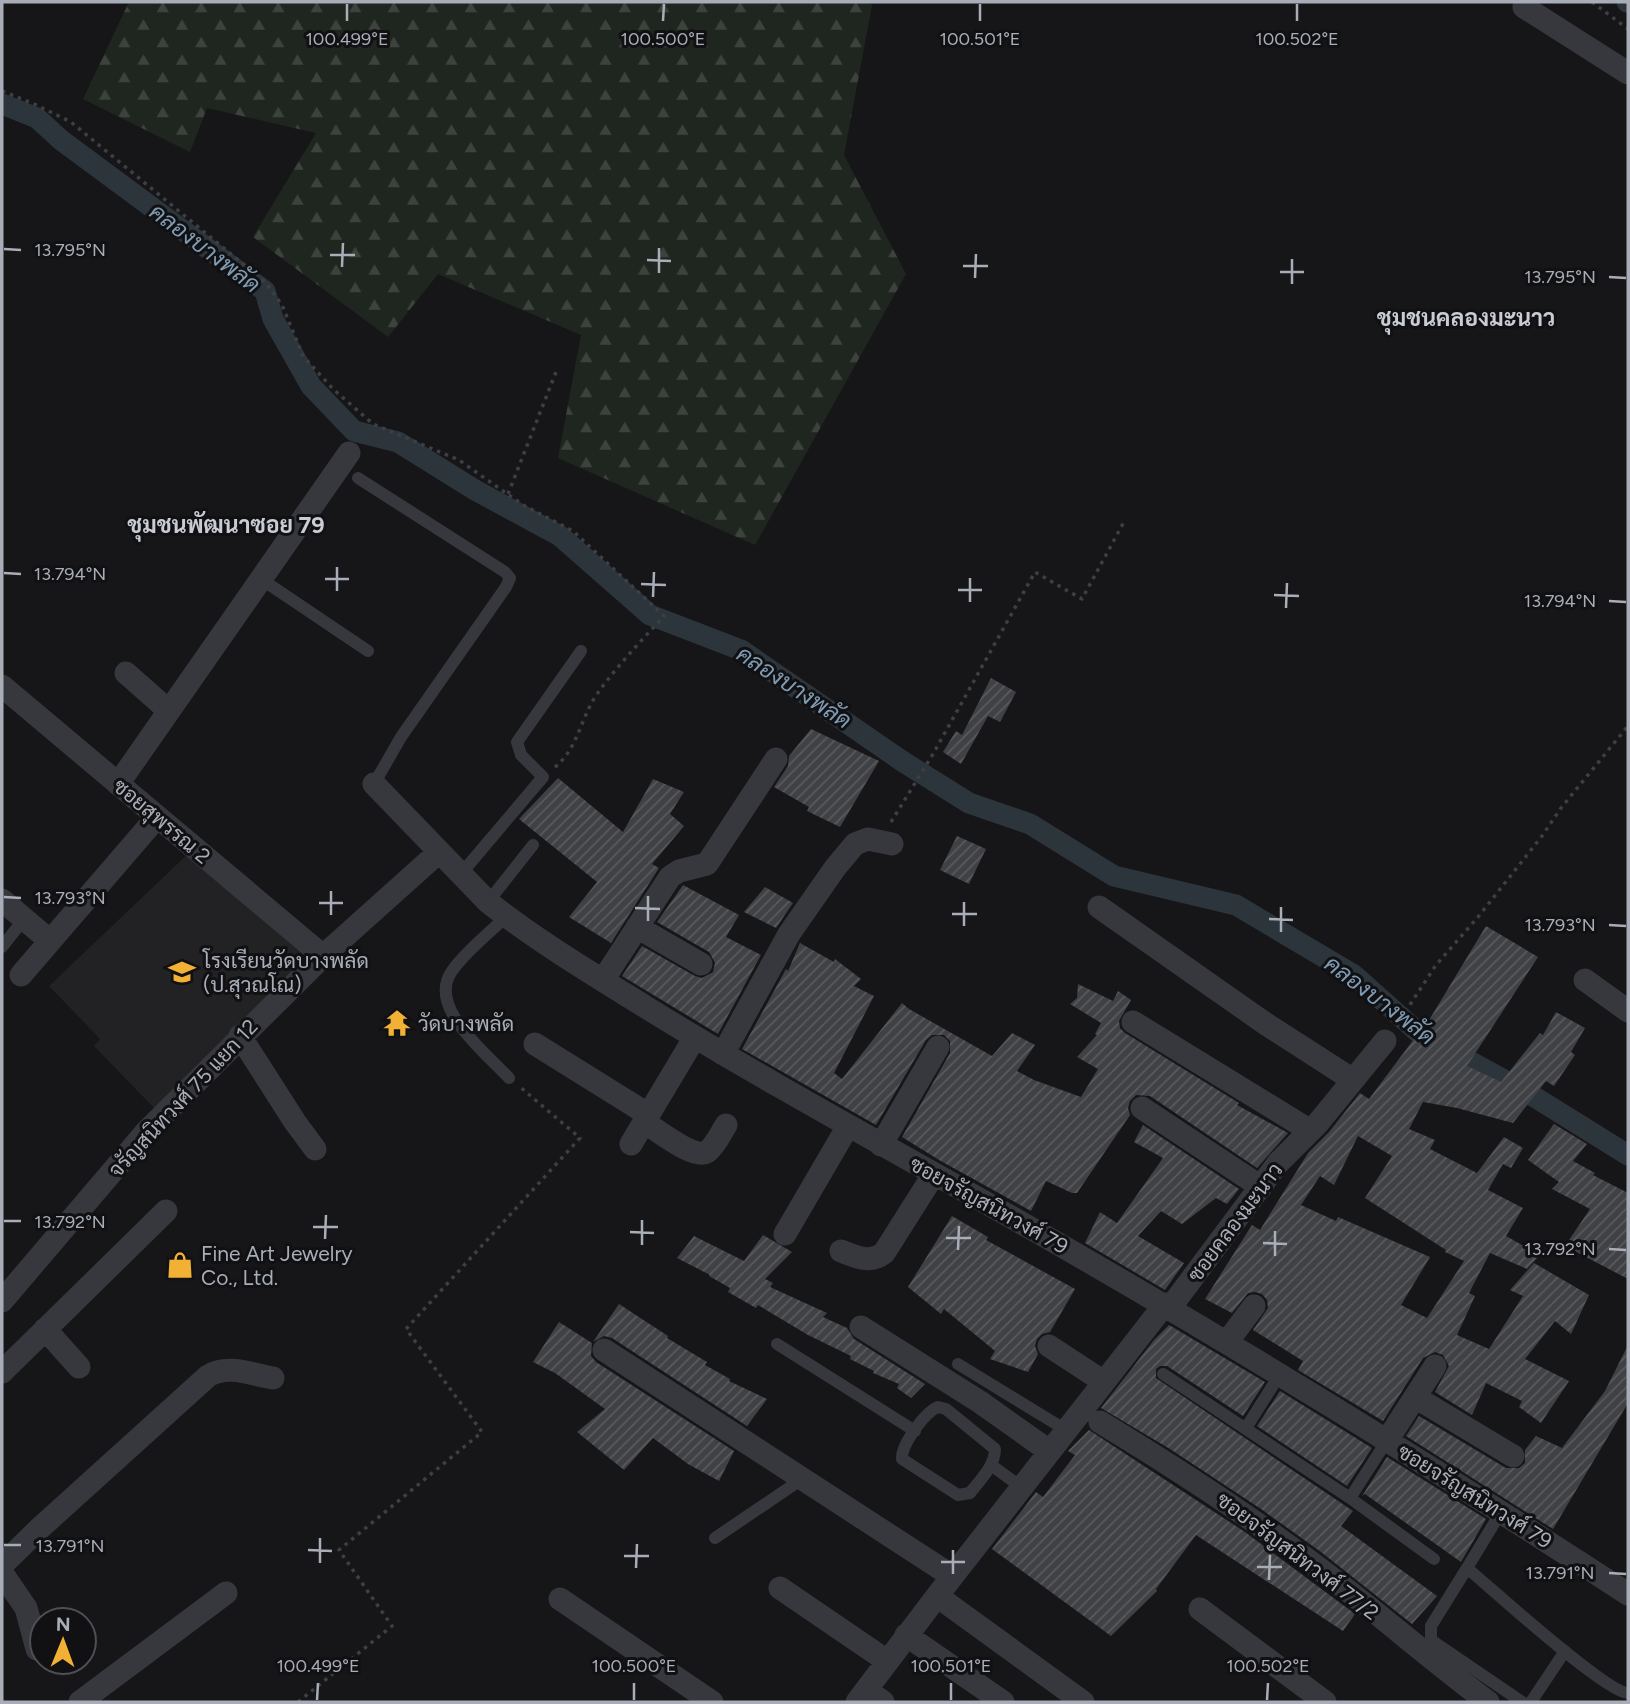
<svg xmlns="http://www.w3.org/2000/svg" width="1630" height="1704" viewBox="0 0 1630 1704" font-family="Figtree,Sarabun,sans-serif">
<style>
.built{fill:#222225}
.forest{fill:url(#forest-firs)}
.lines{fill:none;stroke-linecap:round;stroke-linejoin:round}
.canal{stroke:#2c353c;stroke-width:21}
.building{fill:url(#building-hatch);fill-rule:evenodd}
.path{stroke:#3d3f44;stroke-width:3.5;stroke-dasharray:3.5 5;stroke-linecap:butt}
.service{stroke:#37383d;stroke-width:12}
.minor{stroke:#37383d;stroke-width:23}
.ticks{fill:none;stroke:#a8adb8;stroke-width:2.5}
.labels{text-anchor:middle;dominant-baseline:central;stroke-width:6;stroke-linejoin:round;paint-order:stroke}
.street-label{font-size:21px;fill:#a8adb8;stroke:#111113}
.poi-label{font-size:21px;fill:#a8adb8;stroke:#111113;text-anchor:start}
.water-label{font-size:23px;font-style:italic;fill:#7f9bb3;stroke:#111113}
.neighbourhood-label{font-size:23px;font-weight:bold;fill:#c9ccd4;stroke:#111113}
.ticks-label{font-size:18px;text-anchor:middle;fill:#a8adb8;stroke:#111113;stroke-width:6;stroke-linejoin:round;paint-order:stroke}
</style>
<defs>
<pattern id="forest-firs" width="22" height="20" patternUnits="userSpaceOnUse" patternTransform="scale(1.75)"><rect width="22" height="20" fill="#1e261f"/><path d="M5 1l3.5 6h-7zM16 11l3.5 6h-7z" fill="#3c433d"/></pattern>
<pattern id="building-hatch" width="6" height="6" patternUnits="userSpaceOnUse" patternTransform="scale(1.75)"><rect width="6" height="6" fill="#404145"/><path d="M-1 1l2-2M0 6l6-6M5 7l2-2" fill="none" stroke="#595a5e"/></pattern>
</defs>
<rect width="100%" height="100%" fill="#161618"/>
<path class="built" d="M 191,851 L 315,957 L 155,1109 L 94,1046 L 100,1039 L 49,986 Z"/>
<path class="forest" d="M 129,2 L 868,2 L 872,5 L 844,155 L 906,274 L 755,545 L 558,458 L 581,335 L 438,274 L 388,337 L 253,237 L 316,133 L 207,108 L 190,152 L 83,99 Z"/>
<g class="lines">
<path class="canal" d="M 1627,2 L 1628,2
M 2,104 L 37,118 L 61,140 L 265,291 L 273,319 L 311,386 L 354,431 L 398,442 L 475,490 L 560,536 L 650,615 L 741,650 L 902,761 L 969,803 L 1030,824 L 1114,876 L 1236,905 L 1354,975 L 1420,1034 L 1528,1093 L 1628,1155"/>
</g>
<path class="building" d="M 991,678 L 1016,692 L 1000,722 L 988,716 L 961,764 L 943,752 L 956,731 L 962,735 Z
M 811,729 L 879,761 L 840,827 L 807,811 L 809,807 L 774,787 L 788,766 L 789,756 Z
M 558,778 L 623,832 L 653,779 L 684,792 L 670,814 L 684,826 L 652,864 L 659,868 L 611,943 L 569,917 L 597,882 L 519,819 Z
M 957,836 L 986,849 L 969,884 L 940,870 Z
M 683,885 L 739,915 L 726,937 L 761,955 L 718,1034 L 622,976 L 642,946 L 695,976 L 702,978 L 713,972 L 715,963 L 709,952 L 657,922 Z
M 765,887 L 793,903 L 776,928 L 744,912 Z
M 1486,926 L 1538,957 L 1467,1066 L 1501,1082 L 1540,1033 L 1543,1035 L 1556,1012 L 1585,1028 L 1571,1052 L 1575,1055 L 1554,1086 L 1546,1081 L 1513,1123 L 1457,1108 L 1423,1102 L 1409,1129 L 1435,1140 L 1430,1149 L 1477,1173 L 1504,1137 L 1523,1148 L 1511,1168 L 1503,1164 L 1488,1190 L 1523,1208 L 1506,1236 L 1540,1255 L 1527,1269 L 1490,1253 L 1469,1293 L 1475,1296 L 1457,1335 L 1489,1349 L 1523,1296 L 1510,1290 L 1534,1263 L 1589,1295 L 1571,1334 L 1555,1321 L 1525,1359 L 1569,1381 L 1541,1423 L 1519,1407 L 1522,1401 L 1486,1383 L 1472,1415 L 1435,1392 L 1449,1366 L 1443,1355 L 1435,1352 L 1423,1358 L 1383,1421 L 1298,1370 L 1303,1361 L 1253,1330 L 1268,1308 L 1267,1300 L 1262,1294 L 1255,1292 L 1248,1293 L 1232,1313 L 1205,1299 L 1252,1225 L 1260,1230 L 1308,1153 L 1329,1132 L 1360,1093 L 1369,1099 L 1414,1039 L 1417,1040 ZM 1358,1136 L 1392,1156 L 1365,1198 L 1446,1250 L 1445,1252 L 1464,1261 L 1427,1318 L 1401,1305 L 1430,1257 L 1338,1217 L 1336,1221 L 1301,1205 L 1320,1176 L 1334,1185 Z
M 800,943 L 834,962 L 835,959 L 861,979 L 854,986 L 874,996 L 834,1073 L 842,1079 L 902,1003 L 909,1009 L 992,1056 L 1012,1033 L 1035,1045 L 1017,1071 L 1034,1080 L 1081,1097 L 1098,1069 L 1077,1057 L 1097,1035 L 1095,1034 L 1101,1023 L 1070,1004 L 1077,998 L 1078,984 L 1113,1001 L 1118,991 L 1131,1000 L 1119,1021 L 1120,1028 L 1125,1033 L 1239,1103 L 1237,1105 L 1288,1133 L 1257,1168 L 1150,1096 L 1136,1095 L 1130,1101 L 1128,1108 L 1130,1115 L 1077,1193 L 1072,1193 L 1046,1181 L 1031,1211 L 939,1160 L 902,1137 L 950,1053 L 950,1041 L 944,1035 L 932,1035 L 926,1040 L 876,1125 L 742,1049 L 786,969 L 788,971 Z
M 1554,1124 L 1587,1144 L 1573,1161 L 1595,1173 L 1593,1175 L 1628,1193 L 1628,1279 L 1565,1246 L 1590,1209 L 1552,1189 L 1559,1182 L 1528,1160 Z
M 1143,1125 L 1239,1189 L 1227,1204 L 1216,1198 L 1182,1224 L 1161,1211 L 1138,1236 L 1184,1263 L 1165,1290 L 1085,1243 L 1100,1212 L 1117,1223 L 1163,1158 L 1134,1142 Z
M 952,1216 L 988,1237 L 986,1240 L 1075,1289 L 1050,1332 L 1042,1334 L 1037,1339 L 1035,1346 L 1038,1354 L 1028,1372 L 990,1359 L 995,1351 L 944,1309 L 941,1314 L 908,1287 Z
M 763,1235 L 792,1252 L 765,1279 L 773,1283 L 770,1287 L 827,1313 L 823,1317 L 847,1328 L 854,1339 L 925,1384 L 911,1398 L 897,1388 L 899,1384 L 873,1373 L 874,1371 L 850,1359 L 851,1356 L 808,1335 L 758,1305 L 756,1308 L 728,1292 L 730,1288 L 709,1276 L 710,1275 L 677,1258 L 694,1236 L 744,1261 Z
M 619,1304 L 668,1336 L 667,1338 L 707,1362 L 705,1365 L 730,1379 L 729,1381 L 767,1399 L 747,1426 L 612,1338 L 604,1336 L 593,1342 Z
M 559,1322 L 592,1343 L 591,1356 L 596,1362 L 734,1451 L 719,1481 L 688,1464 L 653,1438 L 624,1470 L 577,1432 L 605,1409 L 555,1373 L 533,1362 Z
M 1169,1325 L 1265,1382 L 1243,1416 L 1167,1366 L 1160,1366 L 1156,1369 L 1156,1378 L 1353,1511 L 1341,1526 L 1437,1596 L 1412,1624 L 1321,1552 L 1261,1509 L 1170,1449 L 1101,1408 L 1154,1340 Z
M 1628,1345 L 1628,1403 L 1553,1529 L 1406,1436 L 1419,1416 L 1506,1468 L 1519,1468 L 1525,1463 L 1525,1450 L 1536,1436 L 1562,1448 L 1605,1391 Z
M 1280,1391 L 1372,1448 L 1347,1486 L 1257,1426 Z
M 1089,1430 L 1245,1532 L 1355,1614 L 1343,1631 L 1196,1535 L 1156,1589 L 1157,1591 L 1111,1636 L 992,1549 L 1036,1492 L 1043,1497 L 1075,1455 L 1068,1451 Z
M 1387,1457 L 1486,1519 L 1461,1562 L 1365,1494 L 1362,1496 Z"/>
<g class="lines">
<path class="path" d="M 1592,2 L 1628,29
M 2,91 L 34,104 L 71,122 L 266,283 L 282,305 L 303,356 L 333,389 L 373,424 L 459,460 L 523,505 L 573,531 L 664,616 C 641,641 617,666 597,694 C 580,719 578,749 554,768
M 508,494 L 556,372
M 891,822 L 933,754 L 1035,572 L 1082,599 L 1125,520
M 1396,1026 L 1436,965 L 1478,917 L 1542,836 L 1561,808 L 1628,726
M 298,1702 L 392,1626 L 339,1550 L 482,1432 L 406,1329 L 580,1138 L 519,1086"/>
<path class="service" d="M 358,478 L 505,572 L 510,578 L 506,587 L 401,737 L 374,784
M 261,579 L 368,651
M 460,875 L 543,777 L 521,755 L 517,742 L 581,651
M 488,902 L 533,845
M 506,917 C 490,932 464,953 452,971 C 426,1007 487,1054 509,1078
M 2,947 L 24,919
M 777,1344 L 915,1431
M 958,1364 L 1066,1430
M 1163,1374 L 1350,1498 L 1386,1442
M 938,1407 L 946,1409 L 995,1449 C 995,1466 980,1480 970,1493 L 958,1495 L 902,1459 C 901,1445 925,1412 938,1407 Z
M 1246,1428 L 1280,1374
M 991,1465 L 1021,1487
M 1350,1498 L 1434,1559
M 1501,1512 L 1467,1568 C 1492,1589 1605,1692 1628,1693
M 715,1538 L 802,1479
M 1467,1568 L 1431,1626 L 1431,1640 L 1522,1702
M 1531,1702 L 1565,1651"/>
<path class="minor" d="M 1524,7 L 1628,73
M 126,673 L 169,711
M 2,686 L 323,956
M 118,784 L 349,453
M 374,784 L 488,902 C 536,940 591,973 644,1006 C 762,1079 884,1145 1004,1213 C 1216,1333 1424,1461 1628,1594
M 2,900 L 49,940
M 1099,907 L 1266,1024 L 1353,1080
M 637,927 L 701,964
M 21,975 L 157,817
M 603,980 L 670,877 L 679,871 L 707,864 L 776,759
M 1585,980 L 1628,1011
M 1133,1022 L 1309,1130
M 240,1036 L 295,1122 L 315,1149
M 535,1044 L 649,1115
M 723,1054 L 789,934 L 835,868 L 855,844 L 868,839 L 892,844
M 1142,1108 L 1261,1187
M 644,1122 C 656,1129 694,1160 707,1152 C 715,1146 721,1133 726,1125
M 631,1144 L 695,1037
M 881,1145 L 938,1047
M 785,1234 L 848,1126
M 841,1251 C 857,1257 870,1264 884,1253 L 934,1174
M 2,1301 L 146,1132 L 323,956 L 439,852
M 1170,1308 L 1278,1163 L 1318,1123 L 1385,1041
M 861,1327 L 980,1402 L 1049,1451
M 45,1329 L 79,1367
M 1227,1342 L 1254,1306
M 1049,1346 L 1104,1382
M 604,1350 L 952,1576
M 2,1372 L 166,1211
M 1415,1397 L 1513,1456
M 1100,1422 C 1184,1473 1264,1525 1342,1586 C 1391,1624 1438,1665 1488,1702
M 1386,1442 L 1435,1366
M 2,1565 L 40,1528 L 208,1376 C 228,1364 250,1374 273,1378
M 2,1573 L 26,1608 L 37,1649
M 780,1588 L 887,1661
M 937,1596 L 1083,1702
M 560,1599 L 712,1702
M 1200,1609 L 1325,1702
M 906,1635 L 1003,1702
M 866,1690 L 883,1702
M 80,1702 L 226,1593
M 857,1702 L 937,1596 L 1165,1304"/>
</g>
<path class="ticks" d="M 347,21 L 347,4M 663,21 L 664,4M 980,21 L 980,4M 1297,21 L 1297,4M 4,249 L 21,250M 330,255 L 355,255M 647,260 L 671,261M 963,266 L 988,266M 342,267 L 343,243M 1280,272 L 1304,272M 659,273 L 659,248M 1609,277 L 1626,278M 975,278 L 976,254M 1292,284 L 1292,259M 4,573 L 21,574M 325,579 L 349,579M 641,584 L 666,585M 958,590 L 982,590M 337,591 L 337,567M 1274,595 L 1299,596M 653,597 L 654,572M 1609,601 L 1626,602M 970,602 L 970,578M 1286,608 L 1287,583M 4,897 L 21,898M 319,903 L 343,903M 635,908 L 660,909M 952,914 L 977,914M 331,915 L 331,891M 1269,919 L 1293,920M 648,921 L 648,896M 1609,925 L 1626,926M 964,926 L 964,902M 1281,932 L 1281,907M 4,1221 L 21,1221M 313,1227 L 338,1227M 630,1232 L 654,1233M 946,1238 L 971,1238M 325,1239 L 326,1215M 1263,1243 L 1287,1244M 642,1245 L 642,1220M 1609,1249 L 1626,1250M 958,1250 L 959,1226M 1275,1256 L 1275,1231M 4,1545 L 21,1545M 308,1550 L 332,1551M 624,1556 L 649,1556M 941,1562 L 965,1562M 320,1563 L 320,1538M 1257,1567 L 1282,1567M 636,1568 L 637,1544M 1609,1573 L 1626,1574M 953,1574 L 953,1550M 1269,1580 L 1270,1555M 317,1700 L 318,1683M 634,1700 L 634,1683M 951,1700 L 951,1683M 1267,1700 L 1268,1683"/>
<defs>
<symbol id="school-bare" viewBox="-9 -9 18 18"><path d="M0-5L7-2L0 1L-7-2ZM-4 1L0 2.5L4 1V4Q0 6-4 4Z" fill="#f2b134" stroke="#111113" stroke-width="2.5" paint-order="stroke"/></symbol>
<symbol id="temple-bare" viewBox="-9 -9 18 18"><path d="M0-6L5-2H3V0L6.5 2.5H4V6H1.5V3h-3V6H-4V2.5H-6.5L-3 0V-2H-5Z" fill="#f2b134" stroke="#111113" stroke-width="2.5" paint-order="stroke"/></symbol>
<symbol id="shop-bare" viewBox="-9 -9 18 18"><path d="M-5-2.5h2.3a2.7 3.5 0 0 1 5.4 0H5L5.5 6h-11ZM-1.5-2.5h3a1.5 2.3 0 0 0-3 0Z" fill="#f2b134" stroke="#111113" stroke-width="2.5" paint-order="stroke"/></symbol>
</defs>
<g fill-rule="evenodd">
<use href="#school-bare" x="163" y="953" width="38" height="38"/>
<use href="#temple-bare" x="378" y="1004" width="38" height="38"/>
<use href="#shop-bare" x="161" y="1246" width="38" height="38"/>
</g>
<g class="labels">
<g class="street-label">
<text transform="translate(162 821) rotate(40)">ซอยสุพรรณ 2</text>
<text transform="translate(183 1098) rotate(-47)">จรัญสนิทวงศ์ 75 แยก 12</text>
<text transform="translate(989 1205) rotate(29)">ซอยจรัญสนิทวงศ์ 79</text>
<text transform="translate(1235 1222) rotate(-53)">ซอยคลองมะนาว</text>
<text transform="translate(1475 1496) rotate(32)">ซอยจรัญสนิทวงศ์ 79</text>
<text transform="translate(1298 1556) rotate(37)">ซอยจรัญสนิทวงศ์ 77/2</text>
</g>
<g class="poi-label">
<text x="203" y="960">โรงเรียนวัดบางพลัด<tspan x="203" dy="24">(ป.สุวณโณ)</tspan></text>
<text x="418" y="1023">วัดบางพลัด</text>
<text x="201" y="1253">Fine Art Jewelry<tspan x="201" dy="24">Co., Ltd.</tspan></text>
</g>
<g class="water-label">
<text transform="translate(205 248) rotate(37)">คลองบางพลัด</text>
<text transform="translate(794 687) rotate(33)">คลองบางพลัด</text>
<text transform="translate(1380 1000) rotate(37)">คลองบางพลัด</text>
</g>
<g class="neighbourhood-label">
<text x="1466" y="318">ชุมชนคลองมะนาว</text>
<text x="226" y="525">ชุมชนพัฒนาซอย 79</text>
</g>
</g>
<g class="ticks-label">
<text x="347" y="45">100.499°E</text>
<text x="663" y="45">100.500°E</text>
<text x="980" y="45">100.501°E</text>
<text x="1297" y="45">100.502°E</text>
<text x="70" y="256">13.795°N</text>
<text x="1560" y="283">13.795°N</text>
<text x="70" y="580">13.794°N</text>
<text x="1560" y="607">13.794°N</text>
<text x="70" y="904">13.793°N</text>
<text x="1560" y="931">13.793°N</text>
<text x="70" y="1228">13.792°N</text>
<text x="1560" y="1255">13.792°N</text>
<text x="70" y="1552">13.791°N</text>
<text x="1560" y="1579">13.791°N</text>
<text x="318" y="1672">100.499°E</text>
<text x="634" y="1672">100.500°E</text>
<text x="951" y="1672">100.501°E</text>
<text x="1268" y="1672">100.502°E</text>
</g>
<rect width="1630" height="1704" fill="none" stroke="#a8adb8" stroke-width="7"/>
<g transform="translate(63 1641) rotate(1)"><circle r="33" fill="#111113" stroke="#4d4f55" stroke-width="2"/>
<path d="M0-5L12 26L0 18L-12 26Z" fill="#f2b134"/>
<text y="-10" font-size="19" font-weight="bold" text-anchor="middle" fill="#a8adb8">N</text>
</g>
</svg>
